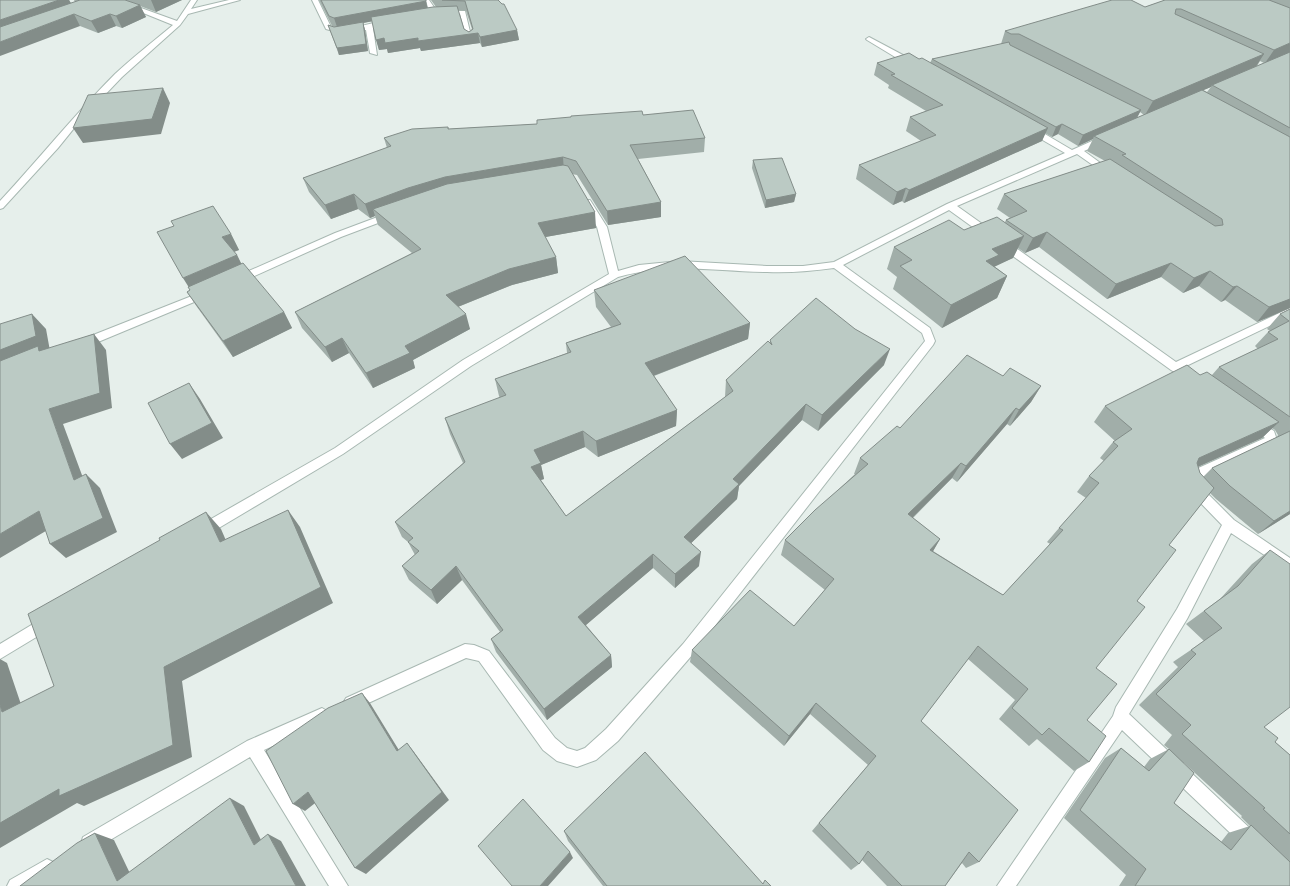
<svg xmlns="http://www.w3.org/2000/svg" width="1290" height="886" viewBox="0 0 1290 886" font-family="Helvetica,sans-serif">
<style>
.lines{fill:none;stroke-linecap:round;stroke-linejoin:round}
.minor-casing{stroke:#a8b8b2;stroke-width:2}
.minor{fill:#fff;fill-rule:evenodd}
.wall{fill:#a1aea9;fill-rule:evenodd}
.shaded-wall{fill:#838d89}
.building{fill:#bbcac4;stroke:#838d89}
</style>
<rect width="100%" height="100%" fill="#e6efeb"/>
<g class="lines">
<defs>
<path id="minor" d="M 191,0 L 197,0 L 191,9 L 229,0 L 240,0 L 188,14 L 180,25 L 122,77 L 79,122 L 58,148 L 3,208 L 0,209 L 0,201 C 39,159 75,114 115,74 C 133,57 154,41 173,25 L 126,6 L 126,4 L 130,4 L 177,21 Z
M 312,0 L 318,0 L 331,27 C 350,35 371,19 390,22 L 390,24 L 373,28 L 377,55 L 370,53 L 366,30 L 340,33 L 326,29 Z
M 423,0 L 429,0 L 438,13 L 437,14 L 426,16 L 426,14 L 431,12 Z
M 440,11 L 465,11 L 472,40 L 467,39 L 460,14 L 442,14 L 439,12 Z
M 869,37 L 916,62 L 917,64 L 910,66 L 867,40 L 866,39 Z
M 1027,127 L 1033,127 L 1072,150 L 1101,137 L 1107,137 L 1107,141 L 1084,151 L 1114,173 L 1110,176 L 1107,175 L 1077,154 L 957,206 L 1176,362 L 1290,308 L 1290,316 L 1184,367 L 1197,378 L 1191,382 L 1171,370 L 949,210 L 843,265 L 930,328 L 935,341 L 933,345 L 693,654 L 618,741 L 596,760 L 577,767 L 557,761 L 543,750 L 479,661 L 466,658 L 351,711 L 346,708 L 343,703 L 346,698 L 465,644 L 474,645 L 489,651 L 555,738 L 567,748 L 577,751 L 585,748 L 606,729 L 683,644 L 925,341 L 922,333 L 834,268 C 812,271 790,273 767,272 C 713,271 671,262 618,277 L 471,366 L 343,454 L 207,535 L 202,537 L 197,535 L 195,531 L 197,527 L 335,448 L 463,360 L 609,274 L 597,227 L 582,202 L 584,200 L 590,200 L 607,227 L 618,271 L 639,265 L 680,261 L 767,266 L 803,266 L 834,262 L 947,204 L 1065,153 L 1027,131 Z
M 391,212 L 396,215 L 394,217 L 341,237 L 241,282 L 233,282 L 232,280 L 233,278 L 335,233 Z
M 207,290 L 211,291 L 212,293 L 211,295 L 86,347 L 82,348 L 77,344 L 78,341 Z
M 1255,419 L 1274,431 L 1277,440 L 1275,443 L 1196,482 L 1234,520 L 1290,558 L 1290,572 L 1231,533 L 1187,619 L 1129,714 L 1256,834 L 1258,840 L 1256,846 L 1250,848 L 1244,846 L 1122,730 L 1016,886 L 997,886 L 1113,716 L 1116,707 L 1177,609 L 1222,525 L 1186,488 L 1183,478 L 1185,474 L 1265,438 L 1249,424 L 1251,421 Z
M 48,615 L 53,617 L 55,622 L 53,627 L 0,659 L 0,644 Z
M 322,708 L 327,711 L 330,716 L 327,721 L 264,750 L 348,886 L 329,886 L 250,757 L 95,849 L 89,851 L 83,849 L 81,843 L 83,837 L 247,741 Z
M 47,859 L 53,862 L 56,868 C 48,886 24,886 7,886 L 10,880 Z"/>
</defs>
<use href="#minor" class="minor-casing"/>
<use href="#minor" class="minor"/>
</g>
<path class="wall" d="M 0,0 L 69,0 L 71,3 L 75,2 L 74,0 L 182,0 L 156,12 L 140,6 L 146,17 L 122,28 L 116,26 L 98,33 L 80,26 Z
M 319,0 L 426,0 L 428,8 L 436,7 L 431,0 L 498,0 L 517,30 L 519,40 L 482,47 L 480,43 L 421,51 L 420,48 L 388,53 L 387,49 L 379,50 L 372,21 L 363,23 L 365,30 L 368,51 L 339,55 L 328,25 L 334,27 L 335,27 L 332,26 ZM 458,10 L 466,11 L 472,29 L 469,32 L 464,29 Z
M 1165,0 L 1290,0 L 1290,308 L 1257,322 L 1225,300 L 1221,302 L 1199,286 L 1183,293 L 1161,277 L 1107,299 L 1039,247 L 1025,253 L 1018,248 L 1013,258 L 994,266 L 1007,276 L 997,298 L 942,328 L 893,289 L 897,277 L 887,269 L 894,247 L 964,230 L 1005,222 L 1006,220 L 1010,218 L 997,209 L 1004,194 L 1105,161 L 1087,151 L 1093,139 L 1078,146 L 1058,134 L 1052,137 L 1045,133 L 1042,141 L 904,203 L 902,201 L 893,205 L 856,179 L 859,165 L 921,141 L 906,131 L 910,117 L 926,111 L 888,88 L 889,85 L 874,75 L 877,63 L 919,59 L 930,63 L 932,59 L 1001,44 L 1005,31 L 1145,7 ZM 1260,61 L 1264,63 L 1257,66 ZM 1211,87 L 1207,92 L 1203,90 ZM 1140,112 L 1144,115 L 1136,118 Z
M 643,115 L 705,138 L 704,152 L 638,159 L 661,202 L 661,217 L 608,225 L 577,175 L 572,174 L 596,228 L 545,237 L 556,257 L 558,273 L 512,285 L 458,307 L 470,329 L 413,360 L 415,368 L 373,388 L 349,353 L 332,362 L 302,328 L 295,312 L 412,253 L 378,225 L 375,216 L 370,218 L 358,209 L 331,219 L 309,192 L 303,178 L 387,148 L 384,138 L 448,127 L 449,129 L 537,124 Z
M 753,160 L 796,194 L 794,202 L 765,208 L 752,168 Z
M 231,234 L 239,250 L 234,252 L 237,255 L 241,264 L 284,312 L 292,328 L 233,357 L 197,307 L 187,292 L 190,290 Z
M 594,290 L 750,323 L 748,339 L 654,376 L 677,410 L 676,426 L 598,457 L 585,447 L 541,465 L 544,479 L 541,480 L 566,516 L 725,397 L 726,380 L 770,342 L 770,340 L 884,365 L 818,431 L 802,420 L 739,486 L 737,499 L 691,543 L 699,566 L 675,588 L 653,568 L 586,625 L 611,655 L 612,667 L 547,720 L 496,652 L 491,639 L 500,632 L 462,580 L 437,604 L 409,580 L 402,566 L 415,555 L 408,542 L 402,537 L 395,522 L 463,463 L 450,434 L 445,418 L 500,398 L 499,396 L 495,379 L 567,353 L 566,343 L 611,327 L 596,307 Z
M 1290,309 L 1290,514 L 1258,534 L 1216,499 L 1210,493 L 1169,545 L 1137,601 L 1096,668 L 1087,720 L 1089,762 L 1074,771 L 1037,739 L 1029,746 L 999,719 L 1015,700 L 968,659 L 921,721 L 979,862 L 966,868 L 962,863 L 945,886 L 887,886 L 862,860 L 859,864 L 851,870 L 812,831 L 868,765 L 810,714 L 784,746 L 690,662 L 692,650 L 794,626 L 825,590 L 781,555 L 785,540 L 855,474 L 854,474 L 860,458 L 900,428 L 1003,376 L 1041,386 L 1031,402 L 1010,426 L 1007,424 L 957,482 L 952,478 L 913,518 L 940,539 L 933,551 L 1003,595 L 1050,544 L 1047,542 L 1059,528 L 1086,498 L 1077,492 L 1089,476 L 1104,461 L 1100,458 L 1113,442 L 1115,441 L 1094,422 L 1105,406 L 1200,375 L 1212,375 L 1219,367 L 1258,349 L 1255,346 L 1268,332 L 1270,331 L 1267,329 L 1280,314 ZM 1272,428 L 1275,430 L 1278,435 L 1277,437 L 1212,468 L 1203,477 L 1200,473 L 1198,467 L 1262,438 Z
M 1270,550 L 1264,727 L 1275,742 L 1290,755 L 1290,886 L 1119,886 L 1126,875 L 1064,818 L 1105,758 L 1121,748 L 1144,767 L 1150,759 L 1169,749 L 1164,745 L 1172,735 L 1139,705 L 1178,667 L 1173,662 L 1204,641 L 1186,624 L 1220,599 L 1252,564 ZM 1184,763 L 1242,816 L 1241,817 L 1250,826 L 1228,833 L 1221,842 L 1174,803 Z
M 564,831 L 763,884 L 771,886 L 603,886 L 568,841 Z"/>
<path class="shaded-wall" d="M 59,0 L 69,0 L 74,9 L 0,34 L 0,20 Z
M 151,0 L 182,0 L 156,12 Z
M 426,1 L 428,11 L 363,23 L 365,30 L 368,51 L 339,55 L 337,48 L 337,27 L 334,18 Z
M 140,5 L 146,17 L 122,28 L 116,16 Z
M 74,14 L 80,26 L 0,56 L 0,42 Z
M 110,14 L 116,26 L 98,33 L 91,21 Z
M 517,30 L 519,40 L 482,47 L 480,37 Z
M 478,33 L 480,43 L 421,51 L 418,41 Z
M 384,38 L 418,38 L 420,48 L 388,53 L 387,49 L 379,50 L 376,40 Z
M 1290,43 L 1290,53 L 1265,63 L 1274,50 Z
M 1264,54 L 1255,68 L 1212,85 L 1211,87 L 1145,115 L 1153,101 Z
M 163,88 L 170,103 L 161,134 L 83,143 L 73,128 Z
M 1141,110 L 1136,120 L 1094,136 L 1093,139 L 1078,146 L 1083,135 Z
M 1062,124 L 1058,134 L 1052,137 L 1056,127 Z
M 1048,128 L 1042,141 L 904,203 L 909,190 Z
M 563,157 L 564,172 L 373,209 L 375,216 L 370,218 L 365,204 L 408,188 L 445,177 Z
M 906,188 L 902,201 L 893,205 L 897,192 Z
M 354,194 L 358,209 L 331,219 L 325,205 Z
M 796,194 L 794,202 L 765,208 L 766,200 Z
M 661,202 L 661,217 L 608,225 L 607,211 Z
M 595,212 L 596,228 L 540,238 L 538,223 Z
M 1047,232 L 1039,247 L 1025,253 L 1033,238 Z
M 231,234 L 239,250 L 230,253 L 222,237 Z
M 1024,236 L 1013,258 L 994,267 L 976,283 L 992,249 Z
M 237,255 L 245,271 L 193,294 L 183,278 Z
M 556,257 L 558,273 L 512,285 L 450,310 L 446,295 L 509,269 Z
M 1171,263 L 1161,277 L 1107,299 L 1116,284 Z
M 1210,271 L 1199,286 L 1183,293 L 1194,278 Z
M 1007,276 L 997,298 L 942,328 L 951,305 Z
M 1237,286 L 1225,300 L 1221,302 L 1233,287 Z
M 1290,296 L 1290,308 L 1257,322 L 1269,307 Z
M 284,312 L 292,328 L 233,357 L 223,341 Z
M 32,314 L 46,329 L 50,351 L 0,371 L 0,350 Z
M 466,314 L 470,329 L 413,360 L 415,368 L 373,388 L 366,373 L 405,346 Z
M 750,323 L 748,339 L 645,379 L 645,363 Z
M 94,334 L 106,350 L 112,408 L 63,424 L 89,494 L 74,480 L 49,409 Z
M 342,338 L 349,353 L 332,362 L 325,347 Z
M 890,349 L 884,365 L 818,431 L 822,415 Z
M 189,383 L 200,399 L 223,438 L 182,459 L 170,444 Z
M 1041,386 L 1031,402 L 1010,426 L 1019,410 Z
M 806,404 L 802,420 L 739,486 L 737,499 L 683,551 L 684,537 L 733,479 Z
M 1016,408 L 1007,424 L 957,482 L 966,466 Z
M 677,410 L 676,426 L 598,457 L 596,441 Z
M 1279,422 L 1262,438 L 1184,473 L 1199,458 Z
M 583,431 L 585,447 L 541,465 L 544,479 L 534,482 L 531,467 L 534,450 Z
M 961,463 L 952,478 L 901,529 L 908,514 Z
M 86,474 L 100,488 L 117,532 L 66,558 L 50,544 Z
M 288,510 L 300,527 L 333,603 L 182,681 L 192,757 L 84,806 L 77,803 L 0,848 L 0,823 L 164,667 Z
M 39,511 L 56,525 L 0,558 L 0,534 Z
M 1290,511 L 1290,514 L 1258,534 L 1274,521 Z
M 206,512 L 221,529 L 234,559 L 220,542 Z
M 940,539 L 932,553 L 930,550 Z
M 701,552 L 699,566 L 675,588 L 675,574 Z
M 653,554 L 653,568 L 580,630 L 578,617 Z
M 456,566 L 462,580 L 437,604 L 431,590 Z
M 611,655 L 612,667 L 547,720 L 544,709 Z
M 0,659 L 7,663 L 28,725 L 2,712 L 0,705 Z
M 362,693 L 370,703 L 405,760 L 397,751 Z
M 816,703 L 810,714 L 784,746 L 789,736 Z
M 407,743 L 414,752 L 449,800 L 366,874 L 355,868 Z
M 308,792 L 319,800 L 305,811 L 293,804 Z
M 230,798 L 244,806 L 267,852 L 254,845 Z
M 95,833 L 114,840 L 136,886 L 117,881 Z
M 268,834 L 281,841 L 306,886 L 296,886 Z
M 570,852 L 573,858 L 548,886 L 540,886 Z"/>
<path class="building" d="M 0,0 L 59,0 L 0,20 Z
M 80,0 L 125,0 L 140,5 L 116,16 L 110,14 L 91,21 L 74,14 L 0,42 L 0,27 Z
M 321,0 L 426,0 L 426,1 L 334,18 L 329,16 Z
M 442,0 L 498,0 L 502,4 L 504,4 L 517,30 L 480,37 L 478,33 L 418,41 L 418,38 L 385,43 L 384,38 L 376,40 L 371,17 L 433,7 L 457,6 L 464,29 L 469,32 L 473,29 L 465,1 Z
M 1112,0 L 1131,0 L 1145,7 L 1165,0 L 1269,0 L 1290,8 L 1290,43 L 1274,50 L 1181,9 L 1176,9 L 1175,14 L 1264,54 L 1153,101 L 1019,34 L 1011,34 L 1005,31 Z
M 363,22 L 366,44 L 337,48 L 328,25 L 334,27 Z
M 1009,42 L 1010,45 L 1141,110 L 1083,135 L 1062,124 L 1056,127 L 932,59 Z
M 1290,52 L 1290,128 L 1212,85 Z
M 909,53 L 919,59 L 922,58 L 1048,128 L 909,190 L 906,188 L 897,192 L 859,165 L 936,135 L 910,117 L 943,105 L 891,75 L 895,74 L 877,63 Z
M 163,88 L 152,119 L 73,128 L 88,95 Z
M 1202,90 L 1290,137 L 1290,299 L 1269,307 L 1237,286 L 1233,287 L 1210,271 L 1194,278 L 1171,263 L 1116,284 L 1047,232 L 1033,238 L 1006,220 L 1027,211 L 1004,194 L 1110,159 L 1215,226 L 1223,225 L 1222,219 L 1122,155 L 1126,154 L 1094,136 Z
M 693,110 L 705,138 L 630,145 L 661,202 L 607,211 L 576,161 L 563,157 L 445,177 L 408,188 L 365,204 L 354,194 L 325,205 L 303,178 L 391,146 L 384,138 L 412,129 L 448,127 L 448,129 L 537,124 L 537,120 L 571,117 L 571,116 L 642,111 L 643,115 Z
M 782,158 L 796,194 L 766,200 L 753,160 Z
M 563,165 L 568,166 L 595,212 L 538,223 L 556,257 L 509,269 L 446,295 L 466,314 L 405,346 L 410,353 L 366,373 L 342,338 L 325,347 L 295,312 L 421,249 L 373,209 L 447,184 Z
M 213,206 L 231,234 L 222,237 L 237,255 L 183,278 L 157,232 L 174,226 L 171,221 Z
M 997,217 L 1024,236 L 992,249 L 999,255 L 986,261 L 1007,276 L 951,305 L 900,266 L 912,260 L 894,247 L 949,220 L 964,230 Z
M 685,256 L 750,323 L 645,363 L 677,410 L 596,441 L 583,431 L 534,450 L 541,463 L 531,467 L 566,516 L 733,391 L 726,380 L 768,341 L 772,345 L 770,340 L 816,298 L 855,329 L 890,349 L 822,415 L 806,404 L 733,479 L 739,484 L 684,537 L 701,552 L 675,574 L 653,554 L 578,617 L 611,655 L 544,709 L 491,639 L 503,630 L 456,566 L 431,590 L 402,566 L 419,551 L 408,542 L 413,538 L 395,522 L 465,462 L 445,418 L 506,395 L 495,379 L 571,352 L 566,343 L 621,324 L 594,290 Z
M 243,263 L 284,312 L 223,341 L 187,292 L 190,290 L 188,287 Z
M 1290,309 L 1290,417 L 1219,367 L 1278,339 L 1268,332 L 1289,321 L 1280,314 Z
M 32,314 L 36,336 L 0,350 L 0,324 Z
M 94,334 L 100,393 L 49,409 L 74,480 L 86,474 L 103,518 L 50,544 L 39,511 L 0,534 L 0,361 L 38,346 L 39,351 Z
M 967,355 L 1003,376 L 1010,368 L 1041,386 L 1019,410 L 1016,408 L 966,466 L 961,463 L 908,514 L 940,539 L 930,550 L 1003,595 L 1063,530 L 1059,528 L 1099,483 L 1089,476 L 1118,446 L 1113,442 L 1132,429 L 1105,406 L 1187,365 L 1200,375 L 1207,372 L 1279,422 L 1199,458 L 1197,463 L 1200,473 L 1214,488 L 1169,545 L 1176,550 L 1137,601 L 1145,607 L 1096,668 L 1117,684 L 1087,720 L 1106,736 L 1089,762 L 1049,728 L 1042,735 L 1012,708 L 1028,689 L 978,646 L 921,721 L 1018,810 L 979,862 L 969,852 L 945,886 L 902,886 L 868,851 L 859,864 L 819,823 L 876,756 L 816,703 L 789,736 L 692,650 L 750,590 L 794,626 L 834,579 L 785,540 L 815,510 L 868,464 L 860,458 L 897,426 L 900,428 Z
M 189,383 L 212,423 L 170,444 L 148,403 Z
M 1290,431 L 1290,511 L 1274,521 L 1230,486 L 1212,468 Z
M 288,510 L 321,587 L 164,667 L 173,745 L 59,796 L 59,789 L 0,823 L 0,705 L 2,712 L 54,686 L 28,614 L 160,540 L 159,538 L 206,512 L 220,542 Z
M 1270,550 L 1290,564 L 1290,707 L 1264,727 L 1278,738 L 1275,742 L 1290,755 L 1290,834 L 1263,809 L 1265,808 L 1182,734 L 1191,725 L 1156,694 L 1196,654 L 1191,650 L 1222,628 L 1204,611 L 1238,586 Z
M 362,693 L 397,751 L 407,743 L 442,792 L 355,868 L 308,792 L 293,804 L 266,751 L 328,708 Z
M 1121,748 L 1149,771 L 1169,749 L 1194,773 L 1174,803 L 1231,850 L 1251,825 L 1290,862 L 1290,886 L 1135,886 L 1146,869 L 1080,810 Z
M 645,752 L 763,884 L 765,880 L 771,886 L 607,886 L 564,831 Z
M 230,798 L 254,845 L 268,834 L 296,886 L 20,886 L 77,843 L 95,833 L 117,881 Z
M 523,799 L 570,852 L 540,886 L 512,886 L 478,846 Z"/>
</svg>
